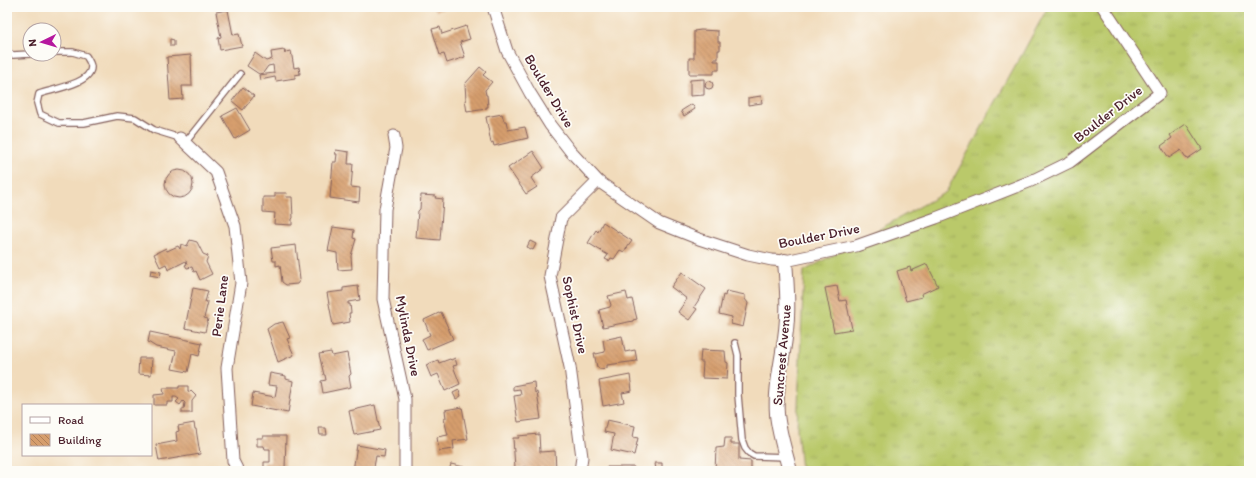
<svg xmlns="http://www.w3.org/2000/svg" width="1256" height="478" viewBox="0 0 1256 478" font-family="Itim,sans-serif">
<style>
.grass{fill:url(#grass-tufts);stroke:#82744b}
.building{fill:url(#building-back-hatch)}
.lines{fill:none;stroke-linecap:round;stroke-linejoin:round}
.service-casing{stroke:#84615d;stroke-width:8}
.minor-casing{stroke:#84615d;stroke-width:13}
.tertiary-casing{stroke:#84615d;stroke-width:16}
.service{stroke:#fff;stroke-width:5.5}
.minor{stroke:#fff;stroke-width:11}
.tertiary{stroke:#fff;stroke-width:14}
.labels{text-anchor:middle;dominant-baseline:central;stroke-width:3.5;stroke-linejoin:round;paint-order:stroke}
.street-label{font-size:14px;fill:#4a1f2b;stroke:#fdfcf7}
</style>
<defs>
<pattern id="grass-tufts" width="24" height="20" patternUnits="userSpaceOnUse"><rect width="24" height="20" fill="#bac96b"/><path d="M3 7l-1-3M5 7V3M7 7l1-3M15 17l-1-3M17 17v-4M19 17l1-3" fill="none" stroke="#a1ac5d"/></pattern>
<pattern id="building-back-hatch" width="6" height="6" patternUnits="userSpaceOnUse"><rect width="6" height="6" fill="#d69e6d"/><path d="M-1 5l2 2M0 0l6 6M5-1l2 2" fill="none" stroke="#b0805a"/></pattern>
</defs>
<rect width="100%" height="100%" fill="#fdfcf7"/>
<filter id="ink" filterUnits="userSpaceOnUse"><feTurbulence type="fractalNoise" baseFrequency=".025" numOctaves="2"/><feDisplacementMap in="SourceGraphic" scale="8" xChannelSelector="R" yChannelSelector="G"/><feConvolveMatrix kernelMatrix="1 2 1 2 8 2 1 2 1" color-interpolation-filters="sRGB"/></filter>
<filter id="wash" filterUnits="userSpaceOnUse"><feTurbulence type="fractalNoise" baseFrequency=".012" numOctaves="4" result="noise"/><feDisplacementMap in="SourceGraphic" scale="16" xChannelSelector="R" yChannelSelector="G"/><feGaussianBlur stdDeviation="0.9" result="paint"/><feColorMatrix in="noise" values="0 0 0 0 0 0 0 0 0 0 0 0 0 0 0 0 0 1.4 0 .05"/><feComposite in="paint" operator="in"/></filter>
<g filter="url(#wash)">
<rect width="100%" height="100%" fill="#f1dbbb"/>
<path class="grass" d="M 1048,7 L 1249,7 L 1249,471 L 801,471 L 797,428 L 804,271 L 946,192 Z"/>
<g id="blocks">
<path class="building" d="M 435,7 L 449,7 L 436,11 Z
M 228,10 L 233,35 L 239,34 L 242,46 L 220,50 L 218,38 L 221,37 L 216,12 Z
M 466,26 L 470,39 L 460,42 L 465,57 L 447,63 L 444,54 L 440,55 L 432,29 L 440,27 L 442,34 Z
M 701,30 L 718,31 L 718,42 L 720,42 L 720,50 L 718,50 L 718,59 L 714,59 L 714,61 L 719,61 L 719,70 L 714,70 L 714,74 L 689,74 L 689,58 L 694,58 L 694,31 Z
M 170,39 L 174,40 L 174,46 L 170,46 Z
M 284,50 L 285,54 L 285,52 L 291,51 L 294,68 L 299,67 L 300,74 L 295,75 L 295,78 L 276,81 L 275,77 L 260,80 L 259,75 L 274,73 L 273,65 L 268,66 L 263,73 L 259,74 L 247,66 L 255,53 L 266,61 L 272,59 L 271,52 Z
M 191,55 L 192,86 L 182,86 L 183,99 L 170,100 L 167,57 Z
M 480,67 L 486,72 L 483,75 L 492,82 L 485,90 L 486,95 L 487,95 L 488,107 L 486,107 L 486,109 L 467,112 L 465,100 L 466,100 L 465,84 Z
M 704,79 L 704,95 L 690,96 L 690,80 Z
M705 85a4 4 0 1 1 8 0a4 4 0 1 1-8 0Z
M 243,87 L 254,96 L 243,110 L 232,101 Z
M 761,96 L 762,103 L 748,105 L 748,98 Z
M 692,104 L 695,109 L 684,116 L 681,111 Z
M 237,108 L 250,130 L 235,139 L 222,116 Z
M 502,114 L 504,121 L 506,121 L 508,130 L 525,127 L 528,138 L 494,146 L 493,142 L 491,143 L 486,117 Z
M 1186,124 L 1202,149 L 1187,159 L 1181,150 L 1169,158 L 1161,146 L 1172,138 L 1170,135 Z
M 336,150 L 349,152 L 348,164 L 353,164 L 351,187 L 360,188 L 359,202 L 330,198 L 333,162 L 336,162 L 337,154 L 335,154 Z
M 533,151 L 544,168 L 531,178 L 537,187 L 526,194 L 508,168 Z
M165 184a14 14 0 1 1 28 0a14 14 0 1 1-28 0Z
M 275,193 L 287,193 L 286,197 L 292,197 L 293,218 L 292,219 L 292,225 L 274,224 L 275,213 L 263,212 L 263,197 L 275,197 Z
M 421,195 L 436,196 L 435,198 L 443,199 L 440,240 L 416,238 L 418,211 L 420,209 Z
M 603,222 L 632,241 L 624,252 L 620,250 L 614,259 L 611,258 L 609,261 L 605,259 L 608,255 L 588,243 L 596,230 L 598,232 Z
M 333,227 L 354,230 L 353,238 L 356,239 L 351,256 L 352,269 L 338,270 L 337,253 L 328,251 Z
M 190,240 L 197,242 L 203,254 L 208,256 L 206,262 L 212,274 L 200,280 L 196,271 L 194,272 L 192,267 L 187,268 L 185,265 L 187,264 L 186,261 L 168,270 L 166,264 L 160,267 L 154,254 L 166,248 L 167,251 L 178,246 L 180,249 L 181,244 L 187,246 Z
M 530,241 L 536,244 L 533,250 L 527,247 Z
M 296,245 L 300,280 L 297,284 L 286,285 L 282,282 L 280,265 L 276,266 L 276,261 L 273,261 L 271,248 Z
M 927,264 L 938,286 L 921,294 L 922,297 L 906,301 L 897,271 L 910,267 L 911,271 Z
M 151,270 L 161,272 L 160,277 L 150,275 Z
M 682,272 L 706,289 L 694,307 L 697,309 L 689,320 L 678,312 L 687,299 L 671,287 Z
M 358,286 L 360,300 L 348,302 L 348,304 L 350,304 L 351,313 L 349,313 L 350,322 L 333,325 L 327,293 L 343,291 L 343,288 Z
M 837,286 L 840,301 L 846,300 L 852,329 L 834,332 L 825,288 Z
M 193,288 L 208,291 L 205,302 L 208,302 L 204,318 L 208,319 L 205,332 L 185,328 Z
M 726,291 L 745,295 L 745,299 L 748,303 L 743,327 L 731,324 L 732,317 L 719,314 L 723,295 L 725,296 Z
M 626,292 L 628,300 L 632,299 L 637,319 L 633,320 L 633,321 L 603,327 L 599,310 L 610,307 L 611,305 L 608,296 Z
M 441,312 L 453,339 L 427,350 L 422,339 L 430,335 L 424,320 Z
M 283,322 L 290,338 L 287,339 L 294,355 L 278,362 L 267,329 L 274,324 Z
M 150,332 L 202,343 L 199,356 L 192,354 L 188,372 L 172,369 L 176,351 L 156,347 L 148,342 Z
M 622,336 L 625,352 L 635,350 L 637,361 L 607,365 L 607,368 L 599,369 L 598,367 L 597,367 L 594,353 L 596,353 L 596,354 L 605,352 L 603,340 Z
M 701,350 L 725,351 L 726,362 L 728,363 L 727,379 L 702,378 L 703,362 L 700,362 Z
M 331,352 L 332,356 L 347,353 L 351,374 L 349,376 L 351,387 L 323,393 L 321,381 L 326,380 L 325,375 L 324,375 L 319,354 Z
M 139,358 L 152,358 L 151,375 L 138,374 Z
M 455,358 L 457,365 L 453,366 L 460,384 L 445,391 L 438,374 L 431,377 L 426,365 L 438,360 L 439,363 L 450,359 L 451,360 Z
M 270,373 L 286,376 L 286,379 L 293,381 L 288,413 L 251,406 L 253,393 L 275,397 L 277,386 L 268,385 Z
M 630,375 L 632,391 L 622,393 L 624,402 L 603,406 L 599,381 Z
M 534,382 L 535,393 L 537,392 L 541,419 L 518,422 L 514,396 L 521,395 L 520,389 L 513,390 L 513,386 Z
M 179,386 L 188,386 L 188,391 L 190,392 L 191,391 L 196,396 L 192,401 L 192,413 L 182,413 L 182,409 L 184,409 L 185,403 L 183,401 L 180,405 L 176,402 L 179,399 L 176,397 L 173,397 L 173,402 L 167,402 L 167,405 L 154,405 L 154,395 L 164,394 L 163,388 L 179,388 Z
M 459,390 L 461,396 L 456,399 L 453,393 Z
M 375,405 L 380,430 L 354,435 L 349,411 Z
M 462,407 L 468,439 L 453,441 L 454,449 L 439,451 L 437,437 L 448,435 L 444,419 L 446,418 L 445,410 Z
M 607,420 L 635,426 L 633,437 L 638,438 L 634,455 L 611,450 L 614,434 L 604,432 Z
M 194,423 L 195,429 L 196,429 L 200,454 L 159,461 L 156,445 L 177,441 L 176,432 L 179,431 L 178,426 Z
M 319,428 L 326,428 L 327,435 L 320,435 Z
M 539,434 L 540,452 L 555,451 L 556,469 L 542,470 L 542,467 L 525,469 L 525,467 L 515,468 L 513,438 L 519,438 L 518,436 Z
M 263,436 L 286,436 L 285,469 L 281,469 L 281,471 L 268,471 L 268,469 L 264,469 L 264,462 L 270,462 L 270,449 L 265,449 L 264,446 L 257,446 L 257,438 L 263,438 Z
M 725,438 L 731,438 L 731,444 L 739,444 L 739,460 L 751,461 L 751,471 L 715,471 L 716,448 L 724,447 Z
M 357,445 L 385,450 L 384,457 L 376,456 L 374,467 L 378,468 L 378,471 L 353,471 Z
M 655,463 L 662,463 L 662,469 L 656,470 Z
M 451,464 L 468,468 L 468,471 L 449,471 Z
M 607,467 L 634,467 L 634,469 L 639,469 L 639,471 L 606,471 Z"/>
</g>
</g>
<g filter="url(#ink)">
<use href="#blocks" fill-opacity="0" stroke="#84615d" stroke-width="1"/>
<g class="lines">
<defs>
<path id="service" d="M 7,52 L 13,55 L 30,54
M 54,52 L 73,52 L 86,56 C 88,59 91,64 91,67 C 91,84 53,89 39,94 L 37,103 L 40,114 L 59,123 L 84,123 L 117,116 L 135,118 L 154,130 L 180,138
M 185,143 L 240,74
M 735,343 L 738,355 L 738,395 L 742,440 L 745,448 L 749,453 L 754,456 L 786,457"/>
<path id="minor" d="M 493,7 L 507,51 L 530,93 L 550,125 L 571,152 L 598,181 L 659,223 L 699,239 L 748,255 L 772,260 L 785,261 L 856,246 L 936,218 L 1031,181 L 1070,162 L 1160,93 L 1103,7
M 394,136 L 396,148 L 385,209 L 383,299 L 405,399 L 405,471
M 180,138 L 216,172 L 235,226 L 241,283 L 227,368 L 233,461 L 238,471
M 580,471 L 582,457 L 570,367 L 550,276 L 561,218 L 598,181"/>
<path id="tertiary" d="M 785,261 C 787,286 789,312 785,338 C 782,363 775,388 777,414 C 779,434 785,452 790,471"/>
</defs>
<use href="#service" class="service-casing"/>
<use href="#minor" class="minor-casing"/>
<use href="#tertiary" class="tertiary-casing"/>
<use href="#service" class="service"/>
<use href="#minor" class="minor"/>
<use href="#tertiary" class="tertiary"/>
</g>
</g>
<g class="labels">
<g class="street-label">
<text transform="translate(549 91) rotate(59)">Boulder Drive</text>
<text transform="translate(1108 114) rotate(-38)">Boulder Drive</text>
<text transform="translate(819 236) rotate(-11)">Boulder Drive</text>
<text transform="translate(220 306) rotate(-83)">Perie Lane</text>
<text transform="translate(575 315) rotate(78)">Sophist Drive</text>
<text transform="translate(408 336) rotate(79)">Mylinda Drive</text>
<text transform="translate(782 355) rotate(-85)">Suncrest Avenue</text>
</g>
</g>
<rect width="1256" height="478" fill="none" stroke="#fdfcf7" stroke-width="24"/>
<rect x="22" y="404" width="130" height="52" fill="#fdfcf7" stroke="#b5a4a5"/>
<rect x="30" y="417" width="20" height="6" fill="#ffffff" stroke="#b5a4a5"/>
<text x="58" y="424" font-size="12" fill="#4a1f2b">Road</text>
<rect x="30" y="434" width="20" height="12" fill="url(#building-back-hatch)" stroke="#b5a4a5"/>
<text x="58" y="444" font-size="12" fill="#4a1f2b">Building</text>
<g transform="translate(42 42) rotate(265)"><circle r="19" fill="#fdfcf7" stroke="#b5a4a5"/>
<path d="M0-3L7 15L0 10L-7 15Z" fill="#b5179e"/>
<text y="-6" font-size="11" font-weight="bold" text-anchor="middle" fill="#4a1f2b">N</text>
</g>
</svg>
